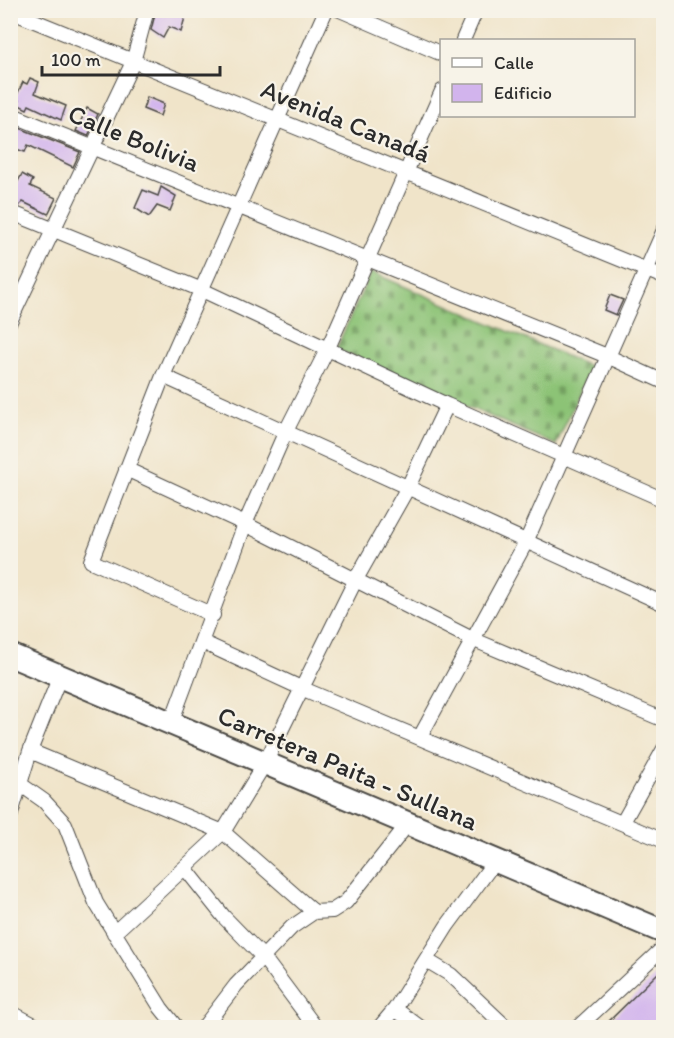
<svg xmlns="http://www.w3.org/2000/svg" width="674" height="1038" viewBox="0 0 674 1038" font-family="Itim,sans-serif">
<style>
.cemetery{fill:url(#cemetery-stones);stroke:#5c7750;stroke-width:1.5}
.building{fill:#d2b4ed}
.lines{fill:none;stroke-linecap:round;stroke-linejoin:round}
.minor-casing{stroke:#494743;stroke-width:16}
.primary-casing{stroke:#494743;stroke-width:26}
.minor{stroke:#fff;stroke-width:14}
.primary{stroke:#fff;stroke-width:22}
.labels{text-anchor:middle;dominant-baseline:central;stroke-width:4.5;stroke-linejoin:round;paint-order:stroke}
.street-label{font-size:26px;fill:#2b2b2b;stroke:#f7f3e8}
</style>
<defs>
<pattern id="cemetery-stones" width="16" height="16" patternUnits="userSpaceOnUse" patternTransform="scale(1.5)"><rect width="16" height="16" fill="#8cc376"/><path d="M2 7V4a2 2 0 0 1 4 0v3zM10 15v-3a2 2 0 0 1 4 0v3z" fill="#739f61"/></pattern>
</defs>
<rect width="100%" height="100%" fill="#f7f3e8"/>
<filter id="ink" filterUnits="userSpaceOnUse"><feTurbulence type="fractalNoise" baseFrequency=".0167" numOctaves="2"/><feDisplacementMap in="SourceGraphic" scale="12" xChannelSelector="R" yChannelSelector="G"/><feConvolveMatrix kernelMatrix="1 2 1 2 8 2 1 2 1" color-interpolation-filters="sRGB"/></filter>
<filter id="wash" filterUnits="userSpaceOnUse"><feTurbulence type="fractalNoise" baseFrequency=".008" numOctaves="4" result="noise"/><feDisplacementMap in="SourceGraphic" scale="24" xChannelSelector="R" yChannelSelector="G"/><feGaussianBlur stdDeviation="1.35" result="paint"/><feColorMatrix in="noise" values="0 0 0 0 0 0 0 0 0 0 0 0 0 0 0 0 0 1.4 0 .05"/><feComposite in="paint" operator="in"/></filter>
<g filter="url(#wash)">
<rect width="100%" height="100%" fill="#f0e4c9"/>
<path class="cemetery" d="M 371,272 L 591,367 L 556,445 L 336,349 Z"/>
<g id="blocks">
<path class="building" d="M 156,10 L 187,10 L 181,32 L 169,27 L 163,38 L 151,30 Z
M 30,78 L 39,82 L 35,93 L 66,106 L 61,120 L 29,105 L 27,109 L 17,104 L 19,101 L 15,99 L 23,82 L 27,84 Z
M 147,97 L 164,104 L 160,116 L 143,109 Z
M 87,108 L 98,114 L 88,136 L 76,131 Z
M 17,127 L 80,152 L 73,167 L 28,145 L 25,152 L 10,147 Z
M 22,174 L 33,180 L 30,186 L 56,198 L 48,214 L 23,202 L 19,206 L 10,203 L 10,196 Z
M 161,187 L 176,196 L 170,211 L 157,206 L 149,217 L 135,208 L 143,190 L 158,196 Z
M 610,295 L 623,300 L 616,315 L 604,310 Z
M 658,973 L 663,978 L 663,1015 L 657,1022 L 660,1028 L 642,1028 L 638,1024 L 634,1028 L 602,1028 Z"/>
</g>
</g>
<g filter="url(#ink)">
<use href="#blocks" fill-opacity="0" stroke="#494743" stroke-width="1.5"/>
<g class="lines">
<defs>
<path id="minor" d="M 340,10 L 442,54
M 10,11 L 664,277
M 463,40 L 476,10
M 10,114 L 607,356 L 664,382
M 10,212 L 202,290 L 447,405 L 664,500
M 10,321 L 133,62 L 147,10
M 163,376 L 664,604
M 126,469 L 245,524 L 472,639 L 664,720
M 213,615 L 91,561 L 163,376 L 326,10
M 202,642 L 301,688 L 664,841
M 171,723 L 245,524 L 285,433 L 328,348 L 442,91
M 420,737 L 526,542 L 664,230
M 30,751 L 223,832 L 314,912
M 10,777 L 44,801 L 65,824 L 96,903 L 161,1008 L 177,1028
M 10,817 L 30,751 L 60,676
M 623,822 L 664,749
M 185,868 L 224,917 L 263,957 L 316,1028
M 114,933 L 223,832 L 265,763 L 355,581 L 407,489 L 447,405
M 426,960 L 451,975 L 507,1028
M 395,1009 L 421,1028
M 10,1012 L 40,1028
M 203,1028 L 236,985 L 292,927 L 314,912 L 332,911 L 346,902 L 407,825
M 379,1028 L 395,1009 L 447,926 L 495,861
M 577,1028 L 664,947"/>
<path id="primary" d="M 10,655 L 664,932"/>
</defs>
<use href="#minor" class="minor-casing"/>
<use href="#primary" class="primary-casing"/>
<use href="#minor" class="minor"/>
<use href="#primary" class="primary"/>
</g>
</g>
<g class="labels">
<g class="street-label">
<text transform="translate(346 121) rotate(22)">Avenida Canadá</text>
<text transform="translate(134 138) rotate(22)">Calle Bolivia</text>
<text transform="translate(348 768) rotate(23)">Carretera Paita - Sullana</text>
</g>
</g>
<rect width="674" height="1038" fill="none" stroke="#f7f3e8" stroke-width="36"/>
<rect x="440" y="39" width="195" height="78" fill="#f7f3e8" stroke="#a5a39c" stroke-width="1.5"/>
<rect x="452" y="58" width="30" height="9" fill="#ffffff" stroke="#a5a39c" stroke-width="1.5"/>
<text x="494" y="69" font-size="18" fill="#2b2b2b">Calle</text>
<rect x="452" y="84" width="30" height="18" fill="#d2b4ed" stroke="#a5a39c" stroke-width="1.5"/>
<text x="494" y="99" font-size="18" fill="#2b2b2b">Edificio</text>
<path d="M42 66v9h178v-9" fill="none" stroke="#2b2b2b" stroke-width="3"/>
<text x="51" y="66" font-size="18" fill="#2b2b2b" stroke="#f7f3e8" stroke-width="4.5" paint-order="stroke">100 m</text>
</svg>
